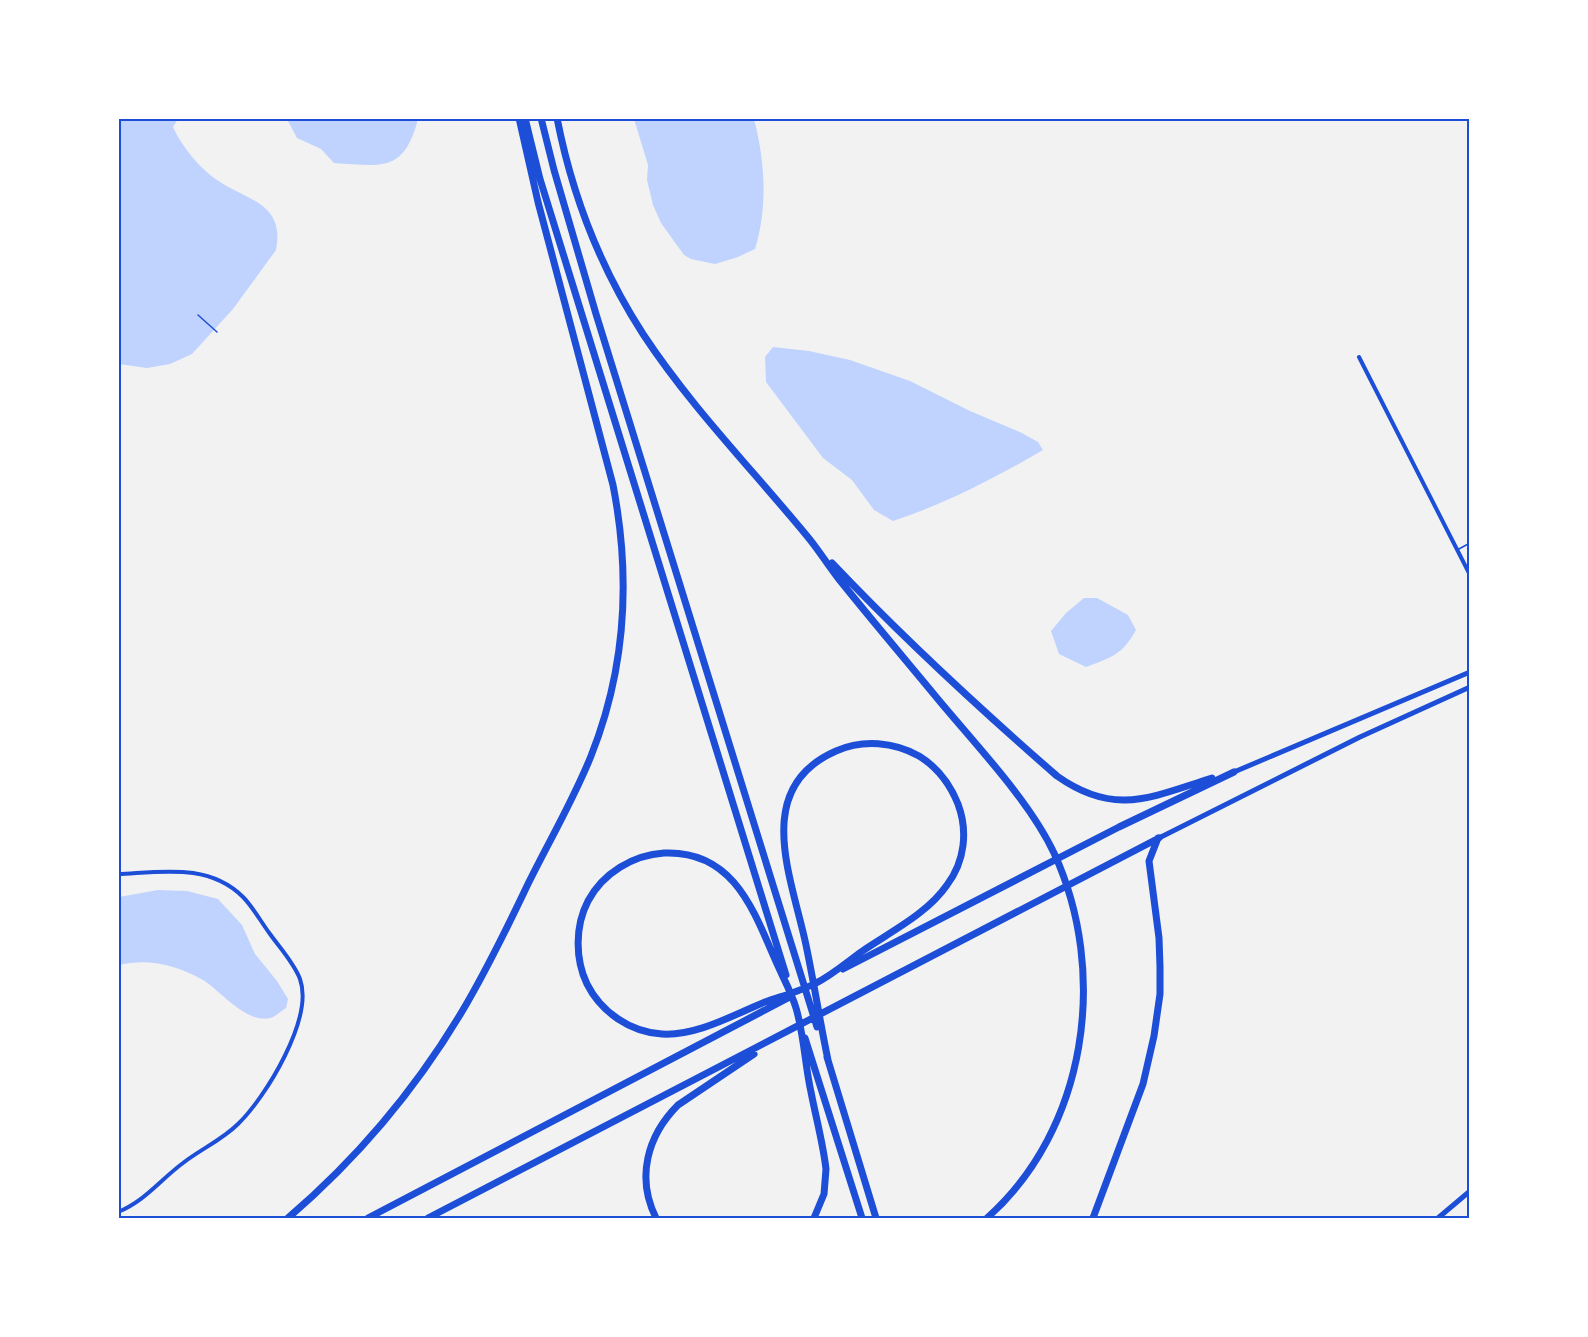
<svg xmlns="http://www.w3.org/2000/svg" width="1588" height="1337" viewBox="0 0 1588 1337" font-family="'Varela Round',sans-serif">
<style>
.water{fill:#bfd3fe}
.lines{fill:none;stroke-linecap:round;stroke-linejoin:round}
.path{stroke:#1d4ed8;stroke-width:1.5}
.service{stroke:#1d4ed8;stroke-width:1.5}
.minor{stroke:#1d4ed8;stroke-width:4}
.secondary{stroke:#1d4ed8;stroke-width:5}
.primary{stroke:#1d4ed8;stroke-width:5}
.motorway{stroke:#1d4ed8;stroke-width:7}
.neatline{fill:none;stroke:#1d4ed8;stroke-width:2}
</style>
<rect width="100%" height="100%" fill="#f2f2f2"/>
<path class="water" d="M 118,119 L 178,119 L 173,127 C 181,145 200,169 217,180 C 248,201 285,203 276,250 L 233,309 L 192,354 L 170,364 L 147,368 L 119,364 Z
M 287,119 L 418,119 C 404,173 382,166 334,163 L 321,149 L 297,138 Z
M 634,119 L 754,119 C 765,161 768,207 755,249 L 738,257 L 715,264 L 691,259 L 684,255 L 661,223 L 653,205 L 647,180 L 648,165 Z
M 773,347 L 809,351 L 850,360 L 910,381 L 970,411 L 1022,433 L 1038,442 L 1043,450 C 995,478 945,504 893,521 L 874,510 L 852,480 L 823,458 L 766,382 L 765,357 Z
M 1084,598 L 1097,598 L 1128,615 L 1136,630 C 1123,654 1111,658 1086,667 L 1059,654 L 1051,631 L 1066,613 Z
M 158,890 L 187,891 L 218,899 L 242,925 L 255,954 L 277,981 L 288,999 L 286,1008 C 281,1011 275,1017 270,1018 C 246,1024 220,990 203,980 C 176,965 149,958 119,965 L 119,897 Z"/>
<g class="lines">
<path class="path" d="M 198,315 L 217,332"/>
<path class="service" d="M 1457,550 L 1470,543"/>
<path class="minor" d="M 1359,357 L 1470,575
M 118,874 C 162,872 209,863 243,897 C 253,907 261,922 270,934 C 280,948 294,963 300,979 C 314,1018 266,1097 238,1124 C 222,1140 201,1149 183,1163 C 160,1180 145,1201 118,1212"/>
<path class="secondary" d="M 1438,1218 L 1470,1191"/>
<path class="primary" d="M 1234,772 L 1470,672
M 1159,838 L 1360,737 L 1470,687"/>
<path class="motorway" d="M 525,118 L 540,179 L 786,975
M 541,118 L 554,170 L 596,314 L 817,1027
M 557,118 C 572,195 601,269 643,334 C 691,407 752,469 807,536 C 818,549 827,564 838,578 C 870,618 904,658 937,698 C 975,744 1029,800 1054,853 C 1109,973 1087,1129 987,1218
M 832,563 C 903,638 979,708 1057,776 C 1115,817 1151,797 1212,778
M 843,969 L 1119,827 L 1234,772
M 805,1038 L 862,1218
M 827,1057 L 876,1218
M 288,1218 C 359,1157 420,1084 467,1003 C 489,965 508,926 527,886 C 548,843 573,801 591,756 C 626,668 631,577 613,485 L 538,202 L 519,118
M 368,1218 L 788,998
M 428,1218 L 1159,838
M 656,1218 C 636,1178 647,1136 678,1105 L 754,1054
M 814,1218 L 824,1194 L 826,1169 C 823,1143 816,1118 811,1092 C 805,1065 804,1035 796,1008 C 791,991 781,974 774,957 C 752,906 731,850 664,853 C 633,855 603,873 588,901 C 575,926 575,959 587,984 C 601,1012 630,1032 662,1034 C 697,1036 733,1015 765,1002 C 782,996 801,991 816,983 C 832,975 847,962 861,952 C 890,932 927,914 947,885 C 965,861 968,831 958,804 C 950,784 937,767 919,756 C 894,742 863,739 836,751 C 751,788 792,878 806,945 C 814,983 820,1022 828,1060
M 1093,1218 L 1143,1084 L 1154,1036 L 1160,994 L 1160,967 L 1159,938 L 1149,861 L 1158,838"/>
</g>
<rect width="1588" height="1337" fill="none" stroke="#ffffff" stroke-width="240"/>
<rect x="120" y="120" width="1348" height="1097" class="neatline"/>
</svg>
